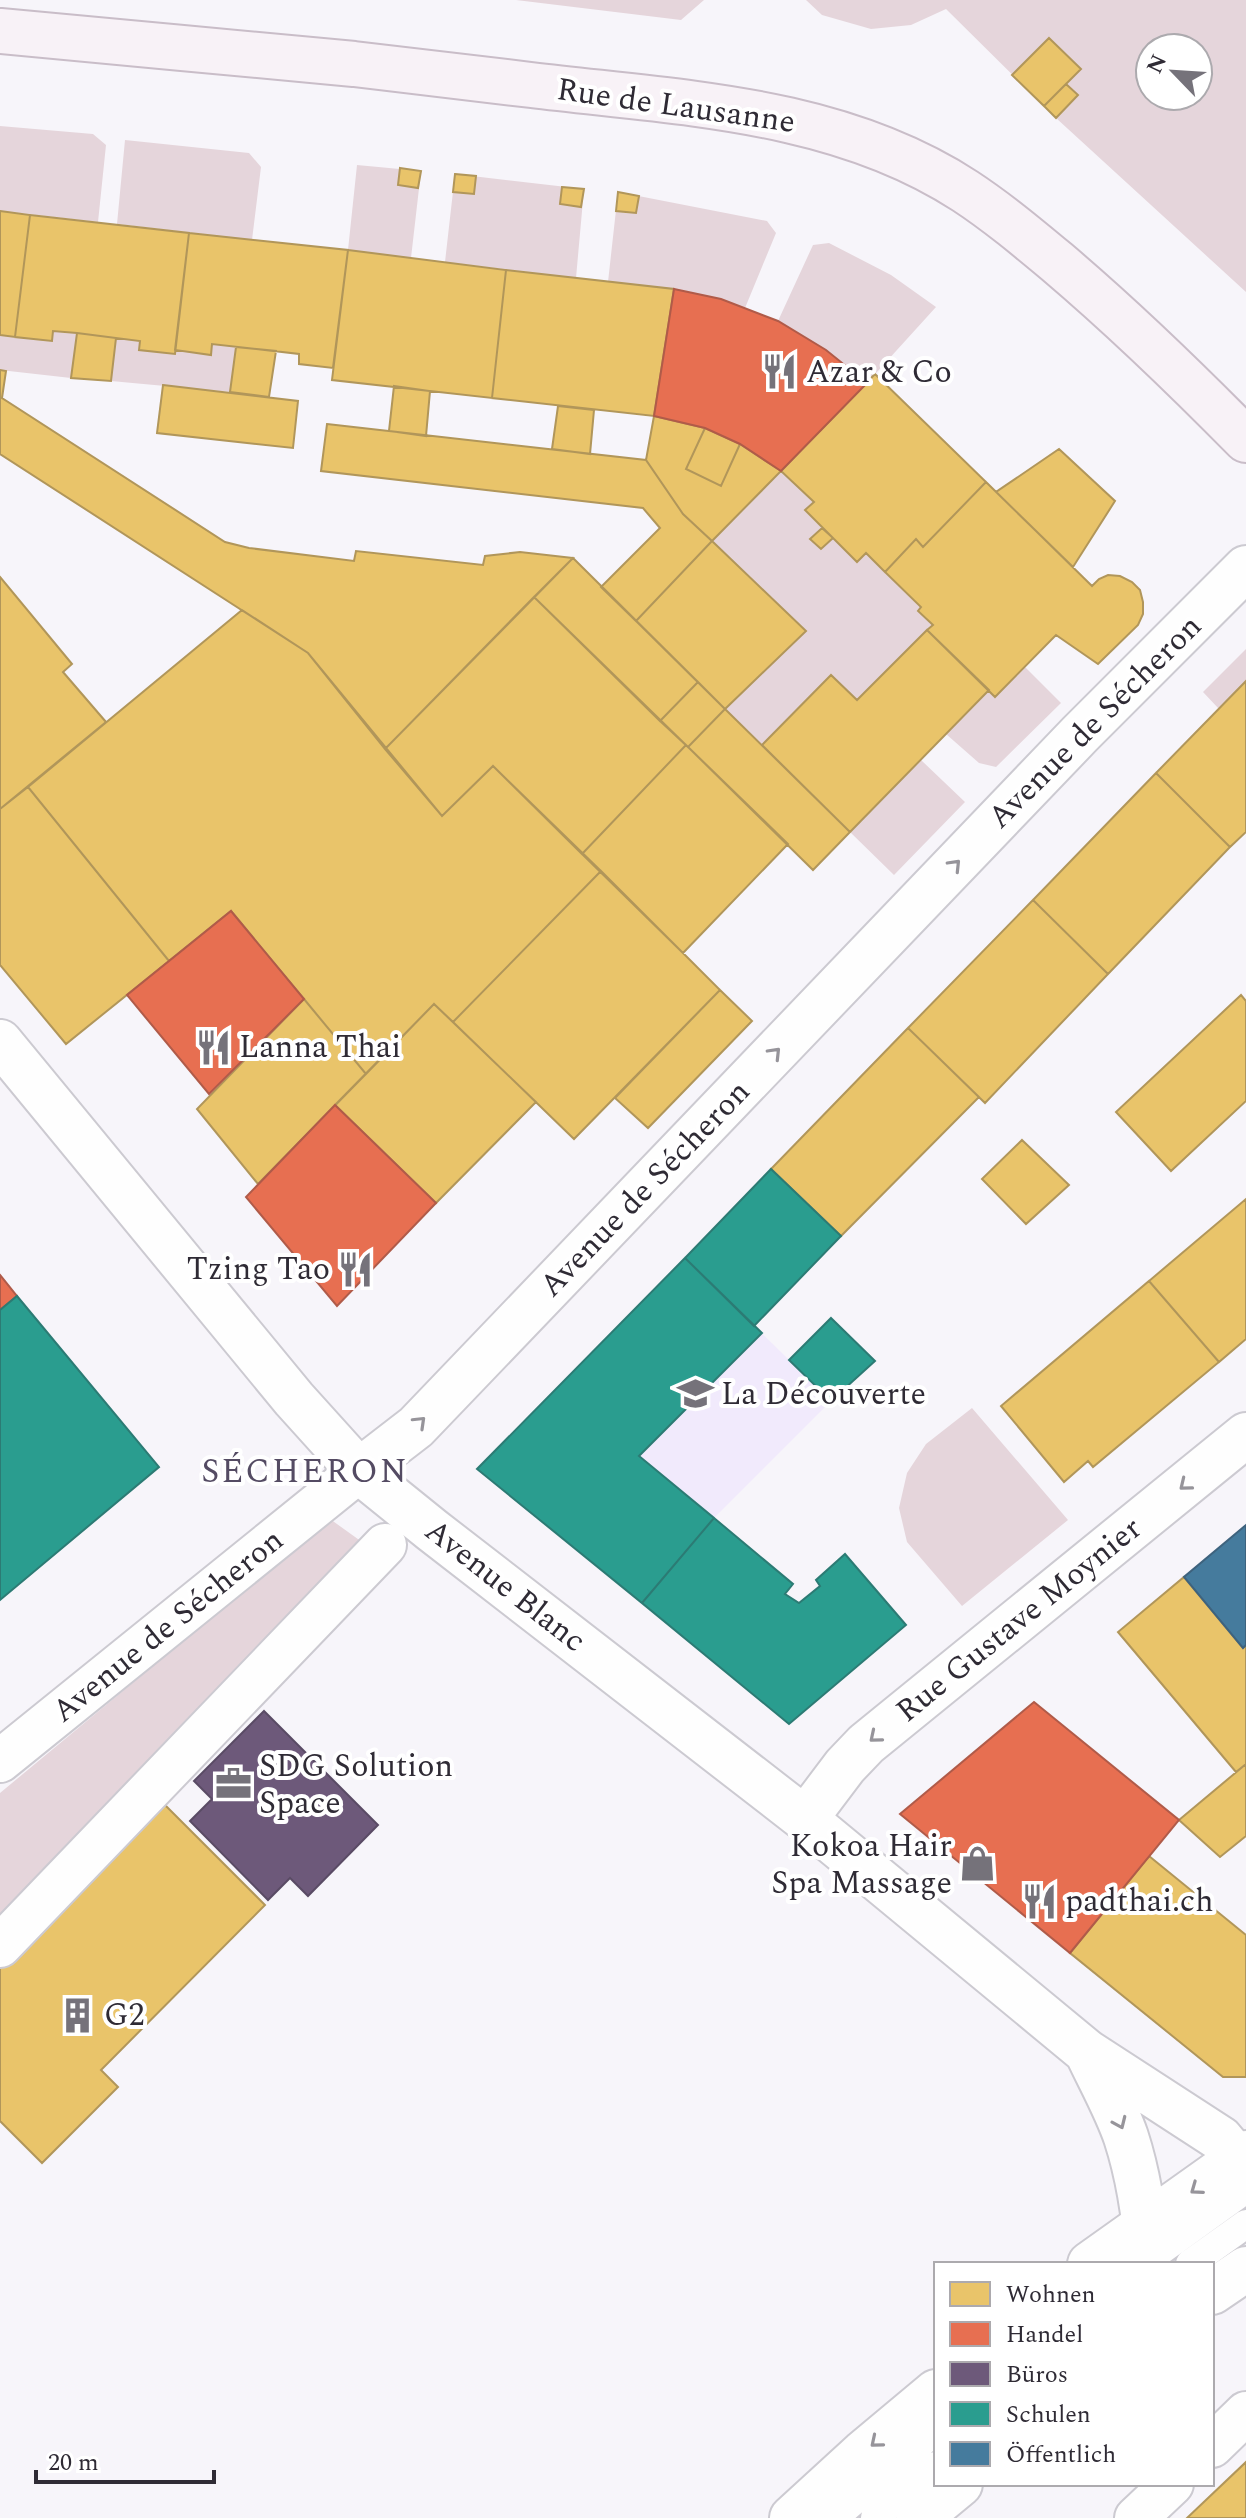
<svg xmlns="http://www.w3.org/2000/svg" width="1246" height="2518" viewBox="0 0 1246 2518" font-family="Spectral,serif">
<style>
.built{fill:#f1eafc}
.green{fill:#e5d5db;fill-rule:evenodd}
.homes{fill:#e9c46a;stroke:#b1965a;stroke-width:2}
.shops{fill:#e76f51;stroke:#b05b49;stroke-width:2}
.offices{fill:#6d597a;stroke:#5a4b65;stroke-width:2}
.schools{fill:#2a9d8f;stroke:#2c7b74;stroke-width:2}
.public{fill:#457b9d;stroke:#3e637e;stroke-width:2}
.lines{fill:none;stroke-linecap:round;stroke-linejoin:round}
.service-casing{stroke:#cccad1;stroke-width:32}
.pedestrian-casing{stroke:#cccad1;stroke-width:46}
.minor-casing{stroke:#cccad1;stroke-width:48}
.secondary-casing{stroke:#cccad1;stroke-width:48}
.primary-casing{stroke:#c9bdc8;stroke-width:48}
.service{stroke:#fefefe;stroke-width:28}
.pedestrian{stroke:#fefefe;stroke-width:42}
.minor{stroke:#fefefe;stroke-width:44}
.secondary{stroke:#fefefe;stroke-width:44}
.primary{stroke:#f8f2f7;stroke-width:44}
.oneway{stroke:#96949a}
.labels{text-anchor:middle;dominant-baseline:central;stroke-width:8;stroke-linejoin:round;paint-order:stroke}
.street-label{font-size:32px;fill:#2f2b35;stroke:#fff}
.poi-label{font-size:32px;fill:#2f2b35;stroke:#fff;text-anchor:start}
.neighbourhood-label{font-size:34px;letter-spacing:2px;fill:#544b63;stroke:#fff}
</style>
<rect width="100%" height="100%" fill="#f7f5fa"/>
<path class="built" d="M 685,1258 L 831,1401 L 714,1518 L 557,1387 Z"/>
<path class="green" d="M 516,0 L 704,0 L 681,20 Z
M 806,0 L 1246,0 L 1246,292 L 1056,118 L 946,9 L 911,25 L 871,29 L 822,15 ZM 1150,48 L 1198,48 L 1198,96 L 1150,96 Z
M 0,126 L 93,134 L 106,145 L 98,222 L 0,211 Z
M 125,140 L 249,153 L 261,167 L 252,240 L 117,224 Z
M 357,165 L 421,171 L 411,258 L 348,250 Z
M 455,174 L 584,189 L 576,278 L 445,262 Z
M 618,192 L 767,221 L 776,233 L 745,308 C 701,291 655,287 608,282 Z
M 829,243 L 891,275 L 936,307 L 867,383 L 826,350 L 778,321 L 813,245 Z
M 53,331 L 77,333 L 71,378 L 0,370 L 0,335 Z
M 116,338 L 140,341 L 139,350 L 174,354 L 175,350 L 210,355 L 212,344 L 236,347 L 230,392 L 111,381 Z
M 781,471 L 814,502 L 805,511 L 822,528 L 811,540 L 821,549 L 833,538 L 857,562 L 866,553 L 921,607 L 918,611 L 933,625 L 857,700 L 831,675 L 762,745 L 725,709 L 805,631 L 712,541 Z
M 1246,649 L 1246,681 L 1219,709 L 1203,692 Z
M 1025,667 L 1061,703 L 996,767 L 979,763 L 946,734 L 989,690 Z
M 921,760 L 965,802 L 894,875 L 850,832 Z
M 972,1408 L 1068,1520 L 962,1606 L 907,1542 L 899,1508 L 907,1473 L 926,1444 Z
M 330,1519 L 369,1547 L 0,1928 L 0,1793 Z"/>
<path class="homes" d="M 1049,38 L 1081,69 L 1044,106 L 1012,75 Z
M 1066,84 L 1078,95 L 1056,118 L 1044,106 Z
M 400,168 L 421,171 L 418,188 L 398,185 Z
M 455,174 L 476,176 L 474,194 L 453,192 Z
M 562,187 L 584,189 L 581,207 L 560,204 Z
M 618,192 L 639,196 L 636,213 L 616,211 Z
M 0,211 L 30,215 L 15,337 L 0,335 Z
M 30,215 L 189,233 L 175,354 L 139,350 L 140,341 L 77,333 L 53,331 L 52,341 L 15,337 Z
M 189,233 L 348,250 L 333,368 L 299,364 L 299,354 L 212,344 L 211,355 L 175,350 Z
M 348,250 L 506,270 L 492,398 L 332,380 Z
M 506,270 L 674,289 L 654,416 L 492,398 Z
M 77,333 L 116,338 L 111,381 L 71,378 Z
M 236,347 L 276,351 L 269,397 L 230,392 Z
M 0,370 L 6,371 L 2,398 L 225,542 L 249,548 L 354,561 L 356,551 L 483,565 L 485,556 L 520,552 L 573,558 L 385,749 L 308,653 L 0,454 Z
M 875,374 L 986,482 L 923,547 L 916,539 L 885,572 L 866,553 L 857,562 L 805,510 L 814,502 L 781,471 Z
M 163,385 L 298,401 L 293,448 L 157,433 Z
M 394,386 L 430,391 L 426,436 L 389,431 Z
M 558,406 L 594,410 L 590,454 L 552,449 Z
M 654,416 L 705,428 L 686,469 L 721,486 L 740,444 L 781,471 L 712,541 L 683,514 L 646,460 Z
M 327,424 L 646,460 L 683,514 L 712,541 L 636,621 L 601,587 L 660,528 L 643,508 L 321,471 Z
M 705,428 L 740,444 L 721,486 L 686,469 Z
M 1059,449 L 1115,501 L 1073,567 L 996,492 Z
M 986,482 L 1092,586 L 1099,579 L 1108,575 L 1120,576 L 1132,582 L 1140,590 L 1143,602 L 1143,614 L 1138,625 L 1098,664 L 1056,635 L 995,697 L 927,630 L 933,625 L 918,611 L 921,607 L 885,572 L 916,539 L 923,547 Z
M 822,528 L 833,538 L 821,549 L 810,539 Z
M 712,541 L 806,631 L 725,709 L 636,621 Z
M 573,558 L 698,682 L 660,721 L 534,597 Z
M 0,577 L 72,664 L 63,672 L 106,722 L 0,809 Z
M 534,597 L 686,745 L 582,854 L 493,766 L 442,816 L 385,749 Z
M 242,610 L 308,653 L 442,816 L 493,766 L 601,871 L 453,1022 L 434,1004 L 366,1074 L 231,911 L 169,961 L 28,787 Z
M 927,630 L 989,690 L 850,832 L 762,745 L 831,675 L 857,700 Z
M 1246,681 L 1246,832 L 1230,847 L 1156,773 Z
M 698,682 L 725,709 L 688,747 L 660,721 Z
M 725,709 L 850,832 L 813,870 L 688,747 Z
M 686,745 L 788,844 L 683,953 L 582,854 Z
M 1156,773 L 1230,847 L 1108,974 L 1033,900 Z
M 28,787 L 169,961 L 66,1044 L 0,965 L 0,809 Z
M 601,871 L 720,990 L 574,1139 L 453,1022 Z
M 1033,900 L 1108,974 L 985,1103 L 908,1028 Z
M 720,990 L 752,1021 L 648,1128 L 615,1098 Z
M 1241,995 L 1246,1001 L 1246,1101 L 1171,1171 L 1116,1112 Z
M 304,999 L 366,1074 L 258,1184 L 197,1109 Z
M 434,1004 L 536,1102 L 436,1203 L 335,1105 Z
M 908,1028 L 979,1097 L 841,1236 L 771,1169 Z
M 1022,1140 L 1069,1185 L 1026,1224 L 982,1179 Z
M 1246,1199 L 1246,1339 L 1219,1362 L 1149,1281 Z
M 1149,1281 L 1219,1362 L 1093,1467 L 1088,1461 L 1064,1482 L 1001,1406 Z
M 1184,1577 L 1243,1648 L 1246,1645 L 1246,1764 L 1236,1772 L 1118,1632 Z
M 1246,1764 L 1246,1836 L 1220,1857 L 1179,1820 Z
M 160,1800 L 265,1905 L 101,2070 L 118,2087 L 42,2163 L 0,2121 L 0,1961 Z
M 1149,1856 L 1246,1935 L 1246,2077 L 1223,2077 L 1070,1953 Z
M 1246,2462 L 1246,2518 L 1187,2518 Z"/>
<path class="shops" d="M 674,289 L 721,299 L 778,321 L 826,350 L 867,383 L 781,471 L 740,444 L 705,428 L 654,416 Z
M 231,911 L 304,999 L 209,1094 L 127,995 Z
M 335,1105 L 436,1203 L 337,1306 L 246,1197 Z
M 0,1275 L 17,1296 L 0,1310 Z
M 1034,1702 L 1179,1820 L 1070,1953 L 900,1814 Z"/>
<path class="offices" d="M 264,1711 L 378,1825 L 308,1896 L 290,1878 L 268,1900 L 190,1821 L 212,1799 L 194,1781 Z"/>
<path class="schools" d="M 771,1169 L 841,1236 L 754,1326 L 685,1258 Z
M 685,1258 L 762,1333 L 639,1456 L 714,1518 L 642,1603 L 477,1469 Z
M 17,1296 L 159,1467 L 0,1600 L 0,1310 Z
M 831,1318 L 875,1361 L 831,1401 L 789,1360 Z
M 714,1518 L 793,1584 L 785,1594 L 799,1603 L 820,1586 L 816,1580 L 845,1554 L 906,1625 L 789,1724 L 642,1603 Z"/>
<path class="public" d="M 1246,1525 L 1246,1645 L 1243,1648 L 1184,1577 Z"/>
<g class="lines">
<defs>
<path id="service" d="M 1142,2264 L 1246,2189
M 1190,2264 L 1246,2224
M 834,2518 L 936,2430
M 875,2518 L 936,2466"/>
<path id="pedestrian" d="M 0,1761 L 359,1471
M 0,1946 L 385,1545
M 1212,2446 L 1246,2413
M 1136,2518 L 1172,2484"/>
<path id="minor" d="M 0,1042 L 294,1399 L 359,1471 L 432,1530 L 805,1819 L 1087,2052 L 1221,2139 L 1246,2169
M 359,1471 L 416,1427 L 1080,734 L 1246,568
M 805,1819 L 845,1766 L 866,1744 L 1246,1435
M 1087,2052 C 1100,2080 1116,2108 1126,2137 C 1139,2177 1145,2219 1148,2260"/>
<path id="secondary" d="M 1090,2264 L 1246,2153
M 1212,2292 L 1246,2269
M 792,2518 L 863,2453 L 936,2392
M 919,2518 L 960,2484"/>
<path id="primary" d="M 0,31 C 118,43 236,52 354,64 C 413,71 472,78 531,85 C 678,103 836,107 965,191 C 997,212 1027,237 1057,262 C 1123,318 1185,378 1246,440"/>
</defs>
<use href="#service" class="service-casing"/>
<use href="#pedestrian" class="pedestrian-casing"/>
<use href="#minor" class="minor-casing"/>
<use href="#secondary" class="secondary-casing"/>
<use href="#primary" class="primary-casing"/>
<use href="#service" class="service"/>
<use href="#pedestrian" class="pedestrian"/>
<use href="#minor" class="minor"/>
<use href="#secondary" class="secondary"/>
<use href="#primary" class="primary"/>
</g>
<defs><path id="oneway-chevron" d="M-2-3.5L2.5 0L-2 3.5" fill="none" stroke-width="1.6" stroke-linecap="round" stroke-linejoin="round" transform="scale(2)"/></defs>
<g class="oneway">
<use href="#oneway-chevron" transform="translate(955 865) rotate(-46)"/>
<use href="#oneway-chevron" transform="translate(775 1053) rotate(-46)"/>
<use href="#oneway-chevron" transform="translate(420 1422) rotate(-44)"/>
<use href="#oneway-chevron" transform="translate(1185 1485) rotate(141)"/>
<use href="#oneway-chevron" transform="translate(875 1737) rotate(140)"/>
<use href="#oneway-chevron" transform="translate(1120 2123) rotate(66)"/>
<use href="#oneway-chevron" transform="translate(1196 2189) rotate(144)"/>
<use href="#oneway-chevron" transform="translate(876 2442) rotate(140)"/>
</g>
<defs>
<symbol id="restaurant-bare" viewBox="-9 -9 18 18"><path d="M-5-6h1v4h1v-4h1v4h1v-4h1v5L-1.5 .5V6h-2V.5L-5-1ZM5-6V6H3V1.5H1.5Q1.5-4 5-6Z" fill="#75727a" stroke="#fff" stroke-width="2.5" paint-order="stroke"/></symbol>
<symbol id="school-bare" viewBox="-9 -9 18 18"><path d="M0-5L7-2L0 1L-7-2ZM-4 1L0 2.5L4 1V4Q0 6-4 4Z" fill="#75727a" stroke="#fff" stroke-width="2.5" paint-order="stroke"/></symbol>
<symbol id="office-bare" viewBox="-9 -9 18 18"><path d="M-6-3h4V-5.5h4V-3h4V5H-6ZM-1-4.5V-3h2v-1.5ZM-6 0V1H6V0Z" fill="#75727a" stroke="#fff" stroke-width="2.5" paint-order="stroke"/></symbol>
<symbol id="shop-bare" viewBox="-9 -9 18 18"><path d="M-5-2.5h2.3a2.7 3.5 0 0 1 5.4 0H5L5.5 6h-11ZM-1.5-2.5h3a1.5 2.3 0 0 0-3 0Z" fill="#75727a" stroke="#fff" stroke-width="2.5" paint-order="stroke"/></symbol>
<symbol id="building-bare" viewBox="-9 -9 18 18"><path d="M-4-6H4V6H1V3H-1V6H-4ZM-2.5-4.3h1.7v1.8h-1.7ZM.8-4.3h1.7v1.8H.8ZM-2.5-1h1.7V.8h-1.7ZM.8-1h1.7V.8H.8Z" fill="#75727a" stroke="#fff" stroke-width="2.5" paint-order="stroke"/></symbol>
</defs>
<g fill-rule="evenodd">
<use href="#restaurant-bare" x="754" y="346" width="51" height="51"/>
<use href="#restaurant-bare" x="188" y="1022" width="51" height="51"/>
<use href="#restaurant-bare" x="330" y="1244" width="51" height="51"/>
<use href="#school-bare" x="670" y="1368" width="51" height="51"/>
<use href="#office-bare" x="208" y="1758" width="51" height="51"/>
<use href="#shop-bare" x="952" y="1838" width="51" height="51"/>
<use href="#restaurant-bare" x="1014" y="1876" width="51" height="51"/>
<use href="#building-bare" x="52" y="1990" width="51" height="51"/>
</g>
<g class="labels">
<g class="street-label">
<text transform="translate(676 106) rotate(8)">Rue de Lausanne</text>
<text transform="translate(1095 722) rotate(-45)">Avenue de Sécheron</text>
<text transform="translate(645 1189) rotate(-46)">Avenue de Sécheron</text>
<text transform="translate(505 1586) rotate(38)">Avenue Blanc</text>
<text transform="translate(1019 1620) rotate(-39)">Rue Gustave Moynier</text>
<text transform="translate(168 1626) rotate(-39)">Avenue de Sécheron</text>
</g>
<g class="poi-label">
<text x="806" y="372">Azar &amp; Co</text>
<text x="239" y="1047">Lanna Thai</text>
<text x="330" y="1269" text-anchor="end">Tzing Tao</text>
<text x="721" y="1394">La Découverte</text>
<text x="259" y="1766">SDG Solution<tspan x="259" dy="37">Space</tspan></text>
<text x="952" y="1846" text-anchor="end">Kokoa Hair<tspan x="952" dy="37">Spa Massage</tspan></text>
<text x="1065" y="1901">padthai.ch</text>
<text x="104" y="2015">G2</text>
</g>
<g class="neighbourhood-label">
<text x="305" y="1472">SÉCHERON</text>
</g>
</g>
<rect x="934" y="2262" width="280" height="224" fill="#ffffff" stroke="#acaaae" stroke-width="2"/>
<rect x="950" y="2282" width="40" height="24" fill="#e9c46a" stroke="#acaaae" stroke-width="2"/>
<text x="1006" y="2302" font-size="24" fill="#2f2b35">Wohnen</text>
<rect x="950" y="2322" width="40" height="24" fill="#e76f51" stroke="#acaaae" stroke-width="2"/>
<text x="1006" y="2342" font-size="24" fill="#2f2b35">Handel</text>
<rect x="950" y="2362" width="40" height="24" fill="#6d597a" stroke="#acaaae" stroke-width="2"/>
<text x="1006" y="2382" font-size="24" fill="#2f2b35">Büros</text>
<rect x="950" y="2402" width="40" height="24" fill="#2a9d8f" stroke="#acaaae" stroke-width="2"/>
<text x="1006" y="2422" font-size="24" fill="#2f2b35">Schulen</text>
<rect x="950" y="2442" width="40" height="24" fill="#457b9d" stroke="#acaaae" stroke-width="2"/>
<text x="1006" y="2462" font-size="24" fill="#2f2b35">Öffentlich</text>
<g transform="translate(1174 72) rotate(295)"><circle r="38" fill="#ffffff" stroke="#acaaae" stroke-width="2"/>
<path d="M0-6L14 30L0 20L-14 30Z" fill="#75727a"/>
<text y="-12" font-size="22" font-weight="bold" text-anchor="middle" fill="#2f2b35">N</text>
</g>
<path d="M36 2470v12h178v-12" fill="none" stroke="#2f2b35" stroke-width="4"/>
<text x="48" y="2470" font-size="24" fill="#2f2b35" stroke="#ffffff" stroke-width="6" paint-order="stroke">20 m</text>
</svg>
